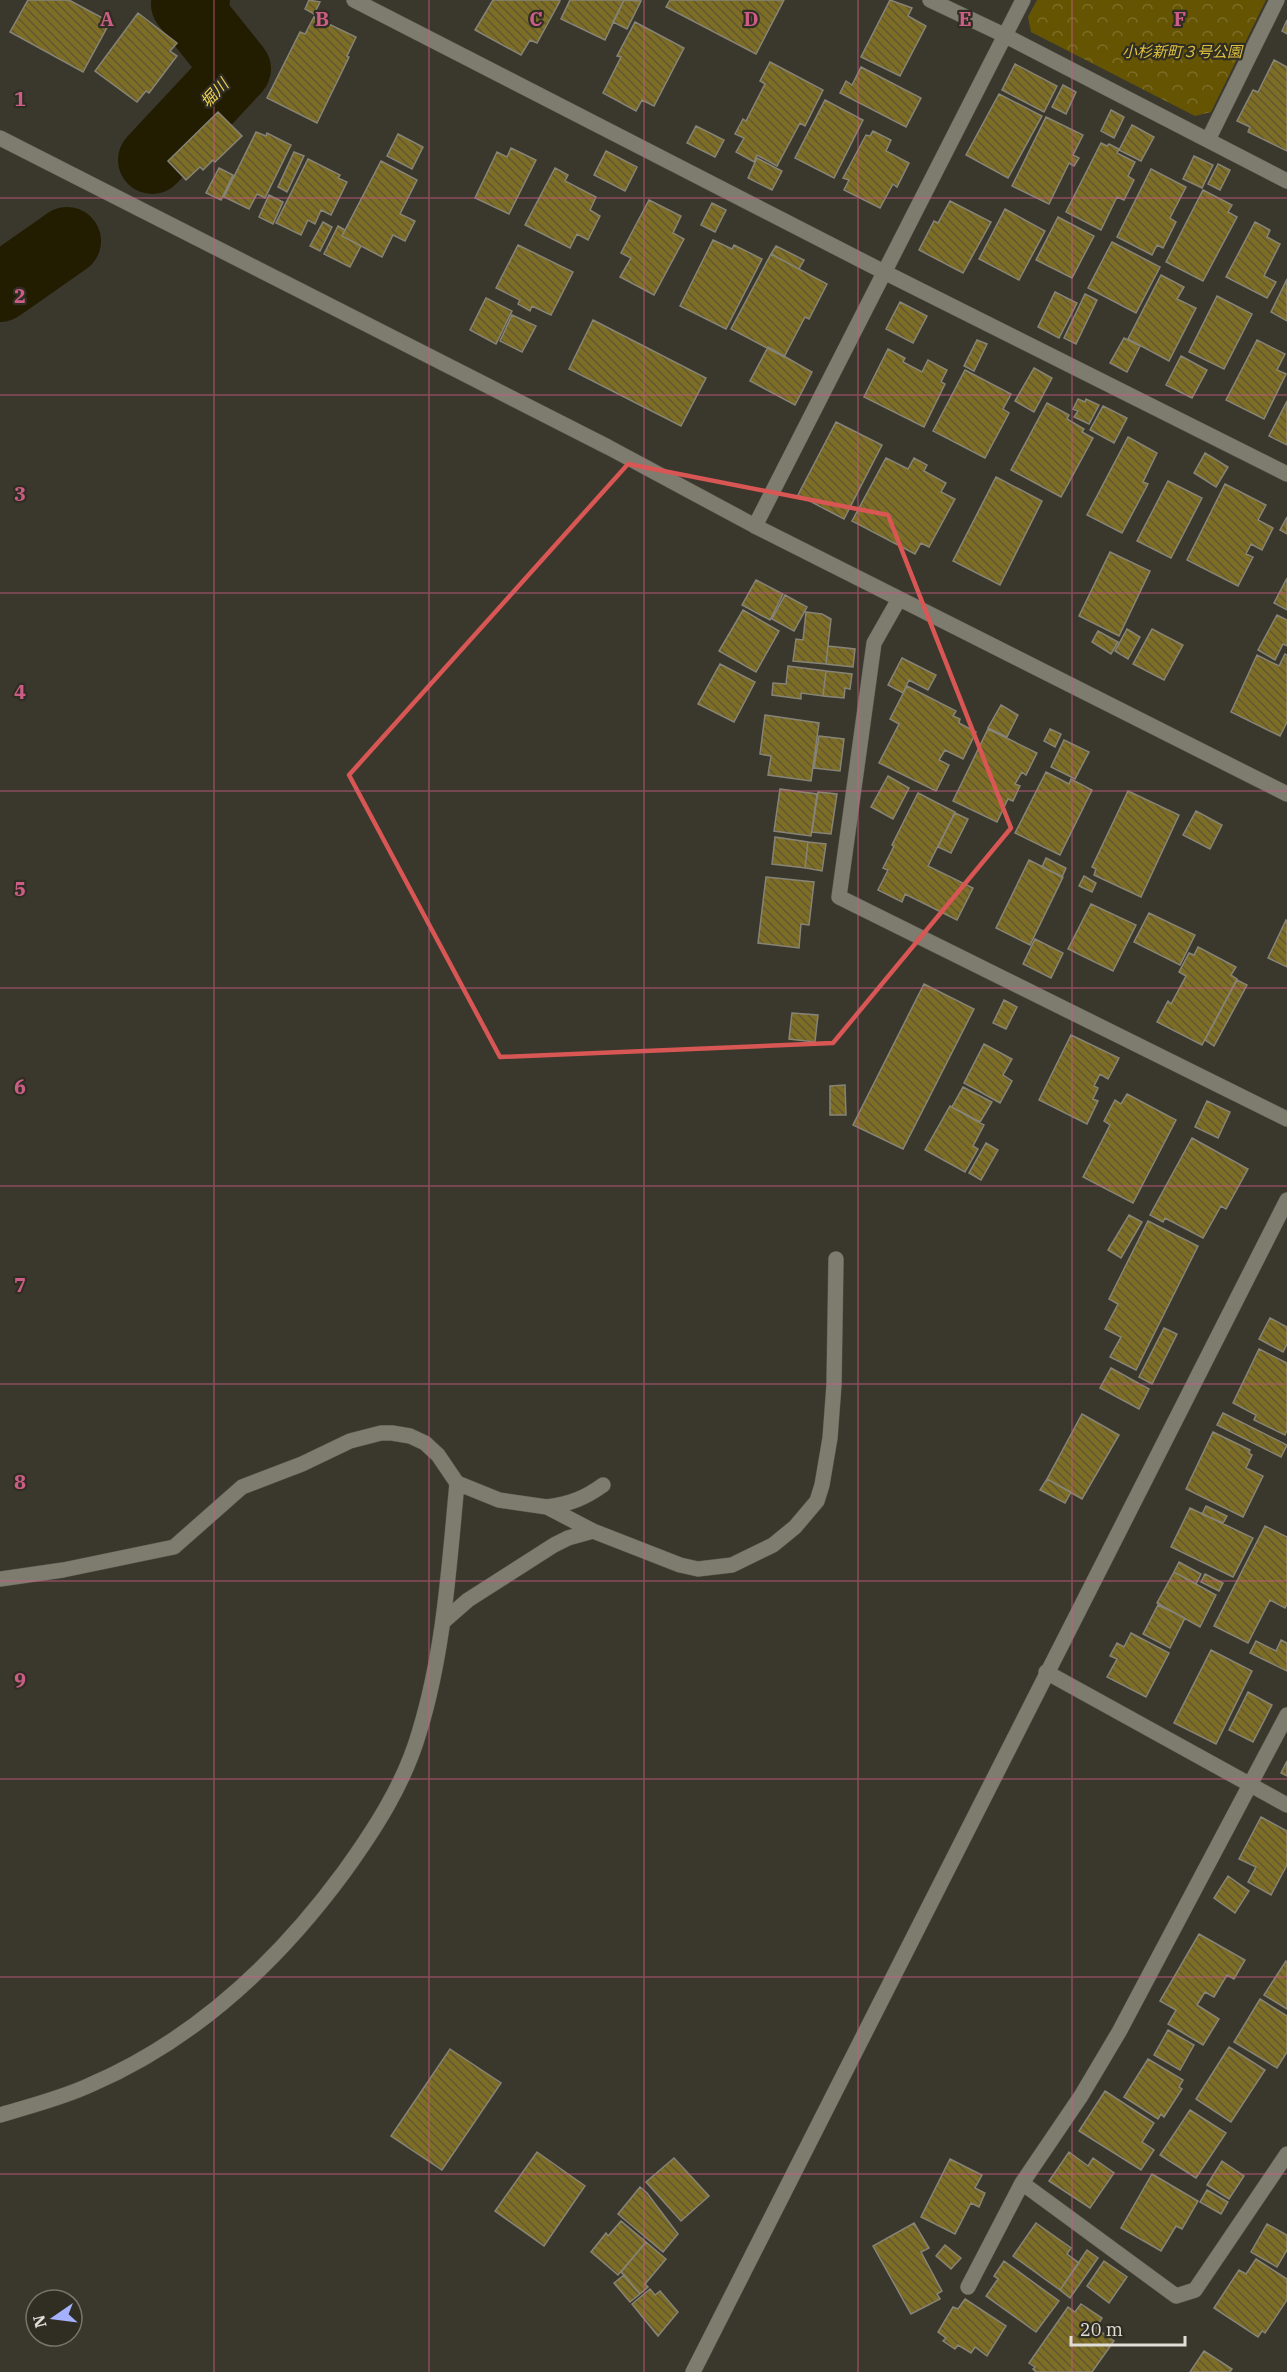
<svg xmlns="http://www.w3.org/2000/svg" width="1287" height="2372" viewBox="0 0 1287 2372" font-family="'IBM Plex Serif','Noto Sans JP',serif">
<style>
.park{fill:url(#park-crowns)}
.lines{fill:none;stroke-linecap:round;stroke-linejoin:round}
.river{stroke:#221c00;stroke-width:68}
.building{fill:url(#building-back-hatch);stroke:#878477;stroke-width:1.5}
.minor-casing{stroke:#56544b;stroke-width:16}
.tertiary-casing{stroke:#56544b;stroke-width:16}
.minor{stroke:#7e7c6f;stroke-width:15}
.tertiary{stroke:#7e7c6f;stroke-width:15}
.marked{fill:none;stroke:#d85654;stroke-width:4.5;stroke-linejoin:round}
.grid{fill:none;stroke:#cc5d86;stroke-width:1.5;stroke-opacity:0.55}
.labels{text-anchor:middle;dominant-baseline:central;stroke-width:4.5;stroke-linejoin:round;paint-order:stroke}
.park-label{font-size:15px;font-style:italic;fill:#dcc03e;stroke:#302d23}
.water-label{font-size:16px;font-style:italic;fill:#ecd051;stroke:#302d23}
.grid-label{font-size:20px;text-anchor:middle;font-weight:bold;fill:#cc5d86;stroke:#302d23;stroke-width:4.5;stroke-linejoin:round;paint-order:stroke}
</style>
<defs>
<pattern id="park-crowns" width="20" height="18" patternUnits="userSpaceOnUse" patternTransform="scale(1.5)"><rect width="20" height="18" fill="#655503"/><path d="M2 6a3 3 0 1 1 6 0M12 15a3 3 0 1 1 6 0" fill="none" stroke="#7b6d27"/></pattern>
<pattern id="building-back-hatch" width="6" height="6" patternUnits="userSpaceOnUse" patternTransform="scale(1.5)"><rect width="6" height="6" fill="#7d6d25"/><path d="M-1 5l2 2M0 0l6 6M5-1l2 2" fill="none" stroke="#605832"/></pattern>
</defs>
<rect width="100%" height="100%" fill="#3a372d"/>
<path class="park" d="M 1037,0 L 1266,0 L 1211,112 L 1195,116 L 1031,32 L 1028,17 Z"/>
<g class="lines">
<path class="river" d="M 152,160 L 237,69 L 185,4 L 196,0
M 0,288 L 67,241"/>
</g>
<path class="building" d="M 28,0 L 69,0 L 110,22 L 83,72 L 10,32 Z
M 309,0 L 320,2 L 314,14 L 305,9 Z
M 493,0 L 557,0 L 560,1 L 537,43 L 530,40 L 521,55 L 475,30 Z
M 570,0 L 624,0 L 605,40 L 561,19 Z
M 624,0 L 641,1 L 627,29 L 613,22 Z
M 670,0 L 784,0 L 756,54 L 666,7 Z
M 890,0 L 912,8 L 908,16 L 926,26 L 900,76 L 861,57 Z
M 138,13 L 177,43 L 170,51 L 177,56 L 149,93 L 146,91 L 137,102 L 95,71 Z
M 314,17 L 356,37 L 347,56 L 349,57 L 317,123 L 267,98 L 300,32 L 305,34 Z
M 1287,20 L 1287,34 L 1282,31 Z
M 635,22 L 684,48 L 654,106 L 642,100 L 636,111 L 603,93 L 621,57 L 617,56 Z
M 1274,60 L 1287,67 L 1287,151 L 1248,132 L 1250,127 L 1237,121 L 1253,90 L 1258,92 Z
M 770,62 L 823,90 L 805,126 L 800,123 L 777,166 L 757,155 L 754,162 L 736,152 L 744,138 L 735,134 L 743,119 L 746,121 L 765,84 L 760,81 Z
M 1015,64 L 1057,86 L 1044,112 L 1002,90 Z
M 861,67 L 921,98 L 906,127 L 840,93 L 846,81 L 852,85 Z
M 1063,85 L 1076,92 L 1066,114 L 1052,107 Z
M 999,94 L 1042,116 L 1008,178 L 966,155 Z
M 825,100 L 863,120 L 834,178 L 795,158 Z
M 1111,110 L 1124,117 L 1114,138 L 1101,131 Z
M 218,112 L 242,136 L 215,162 L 213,160 L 203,170 L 200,167 L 186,180 L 168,161 Z
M 1046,117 L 1083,135 L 1073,155 L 1079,158 L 1074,166 L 1069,163 L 1049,204 L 1012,186 Z
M 1132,125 L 1154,137 L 1141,161 L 1119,150 Z
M 696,126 L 724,140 L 715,157 L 687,143 Z
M 873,131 L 891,140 L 886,151 L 909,163 L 897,187 L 893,184 L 880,208 L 844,190 L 849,180 L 843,178 L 866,135 L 870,136 Z
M 256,132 L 266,136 L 267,133 L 291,145 L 265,198 L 257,194 L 249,209 L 224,197 Z
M 398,134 L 423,147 L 412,169 L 387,156 Z
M 1101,143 L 1107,146 L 1109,144 L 1119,149 L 1117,153 L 1135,162 L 1128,176 L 1134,180 L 1124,200 L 1117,197 L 1101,230 L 1066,212 Z
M 511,148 L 536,160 L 509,214 L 475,198 L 497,152 L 507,157 Z
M 606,151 L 637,167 L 625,191 L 594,175 Z
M 294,152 L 304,156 L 287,192 L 278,187 Z
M 1194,156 L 1213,165 L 1202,188 L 1183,179 Z
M 757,158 L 782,171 L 772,190 L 748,178 Z
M 308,159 L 340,175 L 338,178 L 347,182 L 331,215 L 321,210 L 315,224 L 308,220 L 301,235 L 276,223 Z
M 381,161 L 417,180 L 400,214 L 415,221 L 405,241 L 393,235 L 382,257 L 342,236 Z
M 1218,164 L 1230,170 L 1220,190 L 1208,184 Z
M 219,168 L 233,175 L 221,200 L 206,193 Z
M 555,168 L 568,175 L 565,181 L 596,197 L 590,210 L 600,216 L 588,240 L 577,234 L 570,248 L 525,225 Z
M 1151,169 L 1186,187 L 1170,218 L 1176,222 L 1163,248 L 1157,245 L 1152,255 L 1117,237 Z
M 1203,190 L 1232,205 L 1228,212 L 1237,217 L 1203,281 L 1166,262 Z
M 269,195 L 283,202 L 273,224 L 259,217 Z
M 649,200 L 681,216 L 673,233 L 684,239 L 654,295 L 620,277 L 631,258 L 621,253 Z
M 950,201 L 991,222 L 963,273 L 919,250 L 934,221 L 938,223 Z
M 712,203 L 726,210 L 715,232 L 701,225 Z
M 1005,209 L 1045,231 L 1019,280 L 979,259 Z
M 1058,217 L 1094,236 L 1072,278 L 1036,260 Z
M 323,222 L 332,227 L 320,251 L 310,246 Z
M 1255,222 L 1270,230 L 1267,237 L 1280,244 L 1264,276 L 1276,282 L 1267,298 L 1226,277 Z
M 338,226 L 345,230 L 342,236 L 361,246 L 350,267 L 324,254 Z
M 713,240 L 732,249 L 734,245 L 762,259 L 726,329 L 680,306 Z
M 1112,242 L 1160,267 L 1136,313 L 1088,288 Z
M 518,245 L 573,272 L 551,315 L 532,306 L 530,311 L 518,304 L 520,300 L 496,288 Z
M 776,246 L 804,260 L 799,269 L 771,254 Z
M 771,254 L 827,284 L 809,319 L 805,317 L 784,357 L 731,329 Z
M 1161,275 L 1184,287 L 1177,299 L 1196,308 L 1169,361 L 1128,339 Z
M 1287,279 L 1287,321 L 1271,312 Z
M 1055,292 L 1077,303 L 1059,338 L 1038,327 Z
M 1085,294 L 1097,300 L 1076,344 L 1064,338 Z
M 1217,296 L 1252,314 L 1224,369 L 1189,352 Z
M 486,298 L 512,311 L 496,344 L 470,330 Z
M 900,302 L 927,316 L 913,343 L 886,329 Z
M 512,315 L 536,326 L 522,352 L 500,341 Z
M 593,320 L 706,378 L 681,426 L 569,369 Z
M 1124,338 L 1140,346 L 1127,372 L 1110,363 Z
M 977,340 L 987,344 L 974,371 L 964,366 Z
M 1257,340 L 1285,354 L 1277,370 L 1286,374 L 1264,419 L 1226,400 Z
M 768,347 L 812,372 L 795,405 L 750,381 Z
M 888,349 L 905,358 L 903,362 L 922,372 L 928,360 L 947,370 L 941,382 L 945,384 L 924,427 L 864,397 Z
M 1181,356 L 1207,370 L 1192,398 L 1166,385 Z
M 1034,368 L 1052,378 L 1034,412 L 1015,401 Z
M 965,370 L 1011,394 L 1003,409 L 1009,413 L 985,458 L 933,431 Z
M 1078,399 L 1085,402 L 1086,399 L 1099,405 L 1089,424 L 1074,417 L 1078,411 L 1073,409 Z
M 1287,401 L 1287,445 L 1269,436 Z
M 1047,403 L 1069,415 L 1067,419 L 1084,429 L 1082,432 L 1093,438 L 1061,497 L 1011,470 Z
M 1103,406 L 1127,418 L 1114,443 L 1090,430 Z
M 836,422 L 882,445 L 844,519 L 798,495 Z
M 1128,437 L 1157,453 L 1143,482 L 1148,484 L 1122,533 L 1087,515 Z
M 1205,453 L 1228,467 L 1216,487 L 1194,473 Z
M 886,458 L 908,469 L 914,458 L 927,465 L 924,471 L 946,483 L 941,492 L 955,499 L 929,547 L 921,543 L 915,554 L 852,521 Z
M 996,477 L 1042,501 L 1000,585 L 953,561 Z
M 1168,481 L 1202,498 L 1171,558 L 1137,541 Z
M 1225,484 L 1266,505 L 1258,520 L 1273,528 L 1262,550 L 1251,544 L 1246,554 L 1253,557 L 1238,586 L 1187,560 Z
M 1287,517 L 1287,534 L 1280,530 Z
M 1110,552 L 1150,571 L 1119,636 L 1079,616 Z
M 1287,578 L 1287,610 L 1274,603 Z
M 756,580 L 783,594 L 770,620 L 742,605 Z
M 785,595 L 807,607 L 794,631 L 772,619 Z
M 743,610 L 779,631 L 756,672 L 719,651 Z
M 806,612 L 822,614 L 831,619 L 826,664 L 793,661 L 796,639 L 803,640 Z
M 1277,615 L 1287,620 L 1287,646 L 1283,644 L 1275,660 L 1258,650 Z
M 1127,629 L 1140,637 L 1128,659 L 1115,651 Z
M 1152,629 L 1183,645 L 1164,680 L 1133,664 Z
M 1098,631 L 1118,642 L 1111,654 L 1092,642 Z
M 828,646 L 855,649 L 853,667 L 826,664 Z
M 1285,654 L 1287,655 L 1287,722 L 1280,736 L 1231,712 L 1257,655 L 1279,666 Z
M 902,658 L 936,675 L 928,690 L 909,680 L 903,693 L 888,685 Z
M 720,664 L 755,682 L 734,722 L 698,704 Z
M 788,666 L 826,671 L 823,696 L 801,693 L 801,699 L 772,695 L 773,683 L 786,684 Z
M 826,671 L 852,674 L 850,689 L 845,688 L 844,698 L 823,696 Z
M 907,686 L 956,711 L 953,716 L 960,719 L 959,723 L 976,732 L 963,759 L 945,750 L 939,760 L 949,765 L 936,791 L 879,763 L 899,724 L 890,719 Z
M 1001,705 L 1018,715 L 1007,737 L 988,728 Z
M 765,715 L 819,723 L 811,781 L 768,775 L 771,756 L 760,754 Z
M 988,729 L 1037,753 L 1026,775 L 1022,772 L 1015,784 L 1020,786 L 1013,801 L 1008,799 L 997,822 L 953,801 Z
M 1050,729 L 1061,734 L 1055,747 L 1044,741 Z
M 819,736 L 844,739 L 840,771 L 814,768 Z
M 1064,740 L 1089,752 L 1075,779 L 1051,767 Z
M 1046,772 L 1069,784 L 1071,779 L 1092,790 L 1060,855 L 1015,833 Z
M 888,776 L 909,788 L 893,819 L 871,807 Z
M 780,789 L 817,794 L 811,836 L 774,831 Z
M 1128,791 L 1179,815 L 1141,897 L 1094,875 L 1096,869 L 1092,867 Z
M 818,792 L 837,794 L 831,834 L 812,832 Z
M 918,793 L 955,812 L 928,866 L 973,888 L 957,920 L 905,894 L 902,902 L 878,890 L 888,870 L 883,868 L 894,846 L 892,845 Z
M 1196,811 L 1222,825 L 1210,849 L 1183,835 Z
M 955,813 L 968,819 L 951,853 L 938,847 Z
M 775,837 L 808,842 L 805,868 L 772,864 Z
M 808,842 L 826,844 L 822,871 L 805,868 Z
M 1046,858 L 1066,868 L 1062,877 L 1042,867 Z
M 1029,860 L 1063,877 L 1030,945 L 996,928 Z
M 1084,876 L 1096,883 L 1092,892 L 1079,886 Z
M 766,877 L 814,882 L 809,925 L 801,924 L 799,948 L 758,943 Z
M 1091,904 L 1136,925 L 1113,971 L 1068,949 Z
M 1149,913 L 1195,935 L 1180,965 L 1134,942 Z
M 1286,920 L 1287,921 L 1287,967 L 1268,958 Z
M 1035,939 L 1063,953 L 1051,978 L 1023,964 Z
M 1198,947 L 1236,967 L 1231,975 L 1237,979 L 1202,1045 L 1157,1022 L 1168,1001 L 1171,1004 L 1186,976 L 1179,972 L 1189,953 L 1194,955 Z
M 1237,980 L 1247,985 L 1214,1046 L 1205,1040 Z
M 924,984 L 974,1009 L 903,1149 L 853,1125 Z
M 1004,1000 L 1017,1007 L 1006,1029 L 993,1023 Z
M 792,1013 L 818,1015 L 815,1042 L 789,1039 Z
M 1071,1035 L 1119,1058 L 1108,1079 L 1100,1074 L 1094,1086 L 1098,1088 L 1093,1099 L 1098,1101 L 1087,1124 L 1039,1100 Z
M 984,1044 L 1012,1059 L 1003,1075 L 1012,1081 L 1000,1103 L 964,1083 Z
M 845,1085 L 846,1115 L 830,1115 L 830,1086 Z
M 963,1087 L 992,1102 L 980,1122 L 952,1107 Z
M 1127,1094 L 1176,1120 L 1133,1203 L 1083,1177 L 1110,1125 L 1104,1121 L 1115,1100 L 1121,1104 Z
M 1207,1101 L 1230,1112 L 1218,1138 L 1195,1127 Z
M 950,1106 L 984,1125 L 973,1146 L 978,1149 L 965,1172 L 925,1150 Z
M 1192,1138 L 1248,1169 L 1226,1209 L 1221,1206 L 1203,1238 L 1165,1218 L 1163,1222 L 1150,1215 Z
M 986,1143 L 998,1150 L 981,1180 L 969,1173 Z
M 1129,1215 L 1142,1222 L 1121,1258 L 1108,1250 Z
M 1148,1221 L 1198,1246 L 1136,1370 L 1110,1357 L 1121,1337 L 1105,1329 L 1118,1304 L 1109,1299 Z
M 1270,1318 L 1287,1327 L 1287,1344 L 1283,1352 L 1259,1339 Z
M 1164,1328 L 1177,1334 L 1152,1384 L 1139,1377 Z
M 1259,1349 L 1287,1363 L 1287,1430 L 1285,1435 L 1254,1420 L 1256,1415 L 1233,1403 Z
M 1111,1368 L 1149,1389 L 1139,1409 L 1100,1388 Z
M 1223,1413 L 1287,1445 L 1281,1457 L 1217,1425 Z
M 1082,1414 L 1119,1435 L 1082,1499 L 1047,1479 Z
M 1213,1432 L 1250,1450 L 1249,1453 L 1252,1455 L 1246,1468 L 1263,1476 L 1243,1517 L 1186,1489 Z
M 1047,1479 L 1071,1492 L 1065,1503 L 1040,1490 Z
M 1206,1506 L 1227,1516 L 1223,1523 L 1202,1514 Z
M 1190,1508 L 1253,1538 L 1233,1577 L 1171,1547 Z
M 1265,1526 L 1287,1537 L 1287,1604 L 1285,1608 L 1270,1600 L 1248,1643 L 1214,1626 Z
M 1179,1562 L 1201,1574 L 1196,1584 L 1174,1572 Z
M 1174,1572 L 1216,1595 L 1200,1627 L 1157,1603 Z
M 1205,1574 L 1223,1583 L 1219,1591 L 1201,1582 Z
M 1158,1605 L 1185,1618 L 1170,1648 L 1143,1634 Z
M 1131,1633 L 1169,1653 L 1146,1697 L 1107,1677 L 1117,1659 L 1110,1656 L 1117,1643 L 1124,1647 Z
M 1281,1640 L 1287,1643 L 1287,1671 L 1250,1653 L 1256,1641 L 1276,1651 Z
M 1211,1650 L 1252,1671 L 1216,1744 L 1174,1723 Z
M 1248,1692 L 1272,1705 L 1253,1742 L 1229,1730 Z
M 1287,1761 L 1287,1776 L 1281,1773 Z
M 1261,1817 L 1287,1831 L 1287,1865 L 1271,1895 L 1248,1882 L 1256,1867 L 1239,1859 Z
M 1228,1876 L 1249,1891 L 1235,1913 L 1214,1898 Z
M 1199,1934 L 1245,1960 L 1234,1979 L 1227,1975 L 1214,1997 L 1205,1992 L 1197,2005 L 1219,2019 L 1203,2045 L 1168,2024 L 1176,2010 L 1160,2001 Z
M 1286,1961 L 1287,1962 L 1287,2009 L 1264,1995 Z
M 1260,1999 L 1287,2016 L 1287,2052 L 1277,2068 L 1234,2042 Z
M 1168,2030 L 1194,2045 L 1180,2070 L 1154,2055 Z
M 1229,2047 L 1265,2070 L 1231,2122 L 1196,2099 Z
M 450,2049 L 501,2083 L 442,2170 L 391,2136 Z
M 1148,2059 L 1183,2080 L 1179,2087 L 1182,2089 L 1164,2117 L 1161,2114 L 1158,2119 L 1124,2097 Z
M 1105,2091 L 1154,2123 L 1142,2142 L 1154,2150 L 1141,2170 L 1079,2131 Z
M 1190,2110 L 1226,2133 L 1196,2178 L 1160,2155 Z
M 537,2152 L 585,2186 L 544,2246 L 495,2211 Z
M 1069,2152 L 1088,2166 L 1093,2158 L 1114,2173 L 1090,2208 L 1049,2181 Z
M 674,2158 L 709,2196 L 681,2221 L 646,2182 Z
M 950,2159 L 982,2175 L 975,2188 L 985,2193 L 979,2207 L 971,2203 L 955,2234 L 921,2217 Z
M 1222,2161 L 1244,2176 L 1229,2199 L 1207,2185 Z
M 1152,2174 L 1198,2201 L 1182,2229 L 1176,2226 L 1161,2251 L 1121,2228 Z
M 640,2187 L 647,2193 L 678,2234 L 663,2252 L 618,2214 Z
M 1207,2190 L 1228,2202 L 1221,2214 L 1200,2202 Z
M 621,2221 L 646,2242 L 618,2275 L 591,2252 L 606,2233 L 608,2236 Z
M 914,2223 L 929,2248 L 921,2252 L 942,2291 L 937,2294 L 940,2299 L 911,2314 L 873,2246 Z
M 1036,2223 L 1071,2248 L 1067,2254 L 1079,2263 L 1060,2290 L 1013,2256 Z
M 1267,2224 L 1287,2235 L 1287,2250 L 1277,2267 L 1251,2252 Z
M 646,2242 L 666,2259 L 645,2284 L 648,2287 L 640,2294 L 621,2272 Z
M 945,2245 L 961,2258 L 951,2269 L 936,2256 Z
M 1087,2250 L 1098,2258 L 1070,2298 L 1060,2290 Z
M 1256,2259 L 1287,2279 L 1287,2300 L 1265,2333 L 1262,2331 L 1258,2337 L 1214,2308 L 1239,2270 L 1246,2274 Z
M 1004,2261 L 1059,2301 L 1036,2332 L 986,2296 L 998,2279 L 994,2276 Z
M 1104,2261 L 1127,2277 L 1109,2303 L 1087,2286 Z
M 624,2275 L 640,2294 L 630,2302 L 614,2283 Z
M 650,2289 L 655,2295 L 660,2291 L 678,2312 L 658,2336 L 632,2304 Z
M 965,2299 L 1006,2326 L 987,2356 L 975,2347 L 971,2353 L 958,2345 L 955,2349 L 943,2341 L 946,2338 L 938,2332 L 953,2307 L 958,2309 Z
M 1081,2304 L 1102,2318 L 1096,2328 L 1114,2341 L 1092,2372 L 1036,2372 L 1033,2369 L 1035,2367 L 1029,2363 L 1068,2307 L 1075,2312 Z
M 1204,2351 L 1232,2369 L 1230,2372 L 1190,2372 Z"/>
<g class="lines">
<defs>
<path id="minor" d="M 354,0 L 886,273 L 1287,474
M 930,0 L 1004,35 L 1287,181
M 1208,140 L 1277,0
M 755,526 L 1023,0
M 899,599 L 874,643 L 839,897 L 1287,1119
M 547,1507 C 570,1504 585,1498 603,1485
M 0,1579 L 63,1570 L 174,1547 L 242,1487 L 302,1464 L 350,1441 L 381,1433 L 392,1433 L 410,1436 L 425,1443 L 438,1455 L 457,1483 L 499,1500 L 547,1507 L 593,1531 L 680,1565 L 698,1569 L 732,1565 L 773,1545 L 795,1527 L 817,1501 L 822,1485 L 830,1438 L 834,1385 L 836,1259
M 444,1621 L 468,1600 L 554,1545 L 568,1538 L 593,1531
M 1046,1672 L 1287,1805
M 1287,1715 L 1119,2032 L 1081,2096 L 1022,2183 L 1176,2296 L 1195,2290 L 1287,2154
M 0,2115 C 30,2106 62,2098 90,2085 C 195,2040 277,1963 344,1872 C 375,1829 404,1784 419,1733 C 444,1652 449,1567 457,1483
M 968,2287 L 1022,2183"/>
<path id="tertiary" d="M 0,138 L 608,447 L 755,526 L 1287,794
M 693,2372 L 1287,1200"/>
</defs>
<use href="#minor" class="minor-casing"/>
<use href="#tertiary" class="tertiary-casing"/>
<use href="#minor" class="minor"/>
<use href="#tertiary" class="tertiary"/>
</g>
<path class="marked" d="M 628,464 L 888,515 L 1011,828 L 833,1043 L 500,1057 L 349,775 Z"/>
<path class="grid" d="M 214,0 L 214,2372M 429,0 L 429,2372M 644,0 L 644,2372M 858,0 L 858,2372M 1072,0 L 1072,2372M 0,198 L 1287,198M 0,395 L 1287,395M 0,593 L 1287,593M 0,791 L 1287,791M 0,988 L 1287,988M 0,1186 L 1287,1186M 0,1384 L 1287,1384M 0,1581 L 1287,1581M 0,1779 L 1287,1779M 0,1977 L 1287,1977M 0,2174 L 1287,2174"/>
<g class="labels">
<g class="park-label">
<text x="1182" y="51">小杉新町３号公園</text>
</g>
<g class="water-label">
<text transform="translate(214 93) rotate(-47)">堀川</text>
</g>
</g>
<g class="grid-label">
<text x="107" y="26">A</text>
<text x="322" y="26">B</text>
<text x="536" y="26">C</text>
<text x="751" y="26">D</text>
<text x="965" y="26">E</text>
<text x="1180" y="26">F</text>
<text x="20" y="106">1</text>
<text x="20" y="303">2</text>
<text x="20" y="501">3</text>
<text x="20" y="699">4</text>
<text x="20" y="896">5</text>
<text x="20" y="1094">6</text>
<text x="20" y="1292">7</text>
<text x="20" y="1489">8</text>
<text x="20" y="1687">9</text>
</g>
<g transform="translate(54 2318) rotate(256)"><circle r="28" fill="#302d23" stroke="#76746b" stroke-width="1.5"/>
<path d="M0-4.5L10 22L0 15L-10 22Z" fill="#a5b1fc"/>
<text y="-9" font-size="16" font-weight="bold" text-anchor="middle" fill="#e0ded7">N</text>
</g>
<path d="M1071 2336v9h114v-9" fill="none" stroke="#e0ded7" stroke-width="3"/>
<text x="1080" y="2336" font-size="18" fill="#e0ded7" stroke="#302d23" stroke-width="4.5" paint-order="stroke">20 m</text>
</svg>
